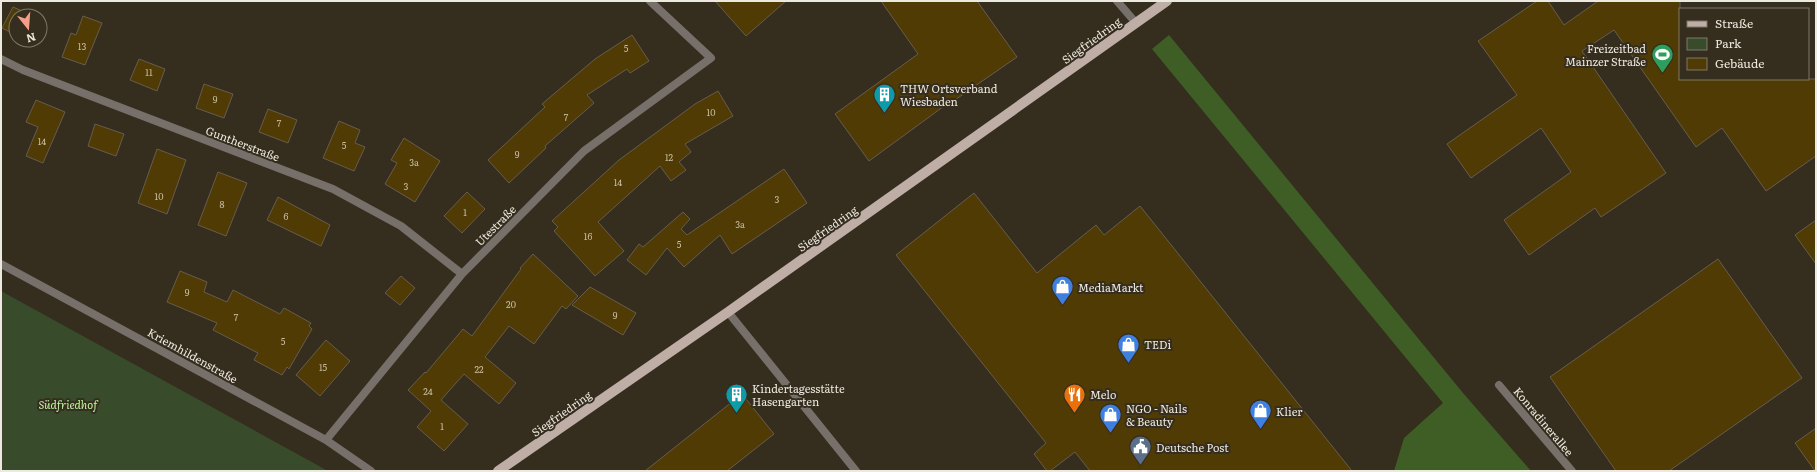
<svg xmlns="http://www.w3.org/2000/svg" width="1817" height="472" viewBox="0 0 1817 472" font-family="Literata,serif">
<style>
.green{fill:#384b2b}
.forest{fill:#3f5e26}
.building{fill:#513b04;stroke:#665d4d}
.lines{fill:none;stroke-linecap:round;stroke-linejoin:round}
.street{stroke:#776f6a;stroke-width:8}
.primary{stroke:#bfaea5;stroke-width:10}
.labels{text-anchor:middle;dominant-baseline:central;stroke-width:4;stroke-linejoin:round;paint-order:stroke}
.number-label{font-size:9px;fill:#c7bea8}
.street-label{font-size:11px;fill:#eee9df;stroke:#352d1e}
.poi-label{font-size:11px;fill:#eee9df;stroke:#352d1e;text-anchor:start}
.park-label{font-size:11px;font-style:italic;fill:#c1f29e;stroke:#352d1e}
</style>
<rect width="100%" height="100%" fill="#352d1e"/>
<path class="green" d="M 1,291 L 328,471 L 1,471 Z"/>
<path class="forest" d="M 1169,35 L 1463,393 L 1531,471 L 1394,471 L 1404,438 L 1443,403 L 1152,49 Z"/>
<path class="building" d="M 715,1 L 786,1 L 746,36 Z
M 881,1 L 977,1 L 1017,57 L 952,102 L 951,101 L 869,161 L 835,114 L 918,54 Z
M 1537,1 L 1548,1 L 1564,25 L 1598,1 L 1680,1 L 1680,79 L 1816,79 L 1816,156 L 1766,191 L 1722,128 L 1696,147 L 1614,30 L 1582,51 L 1666,173 L 1601,217 L 1595,208 L 1529,255 L 1504,220 L 1571,172 L 1541,128 L 1471,178 L 1447,144 L 1517,95 L 1478,41 Z
M 13,7 L 29,14 L 28,16 L 16,16 L 16,35 L 2,28 Z
M 83,16 L 102,23 L 85,65 L 62,57 L 71,33 L 76,35 Z
M 632,35 L 649,61 L 630,73 L 627,69 L 587,95 L 594,103 L 545,146 L 546,148 L 509,183 L 488,160 L 545,107 L 542,104 L 595,59 Z
M 139,59 L 165,69 L 157,91 L 130,80 Z
M 204,84 L 233,94 L 224,118 L 196,108 Z
M 718,91 L 733,116 L 685,144 L 691,152 L 679,162 L 686,170 L 671,181 L 660,166 L 598,222 L 624,251 L 595,276 L 554,231 L 558,227 L 552,221 L 619,160 L 695,104 Z
M 36,100 L 65,112 L 43,163 L 26,156 L 38,127 L 26,122 Z
M 268,109 L 297,120 L 288,143 L 259,132 Z
M 339,121 L 360,130 L 355,143 L 365,147 L 354,171 L 323,158 Z
M 95,124 L 124,134 L 116,156 L 88,146 Z
M 404,138 L 440,161 L 415,202 L 385,184 L 397,163 L 391,160 Z
M 157,149 L 186,160 L 167,214 L 138,203 Z
M 784,169 L 807,203 L 732,254 L 720,235 L 684,267 L 667,248 L 646,275 L 627,260 L 639,244 L 643,247 L 683,212 L 690,219 L 681,229 L 687,235 Z
M 218,172 L 247,183 L 226,236 L 198,225 Z
M 467,192 L 485,209 L 462,233 L 444,216 Z
M 974,193 L 1037,273 L 1096,225 L 1104,235 L 1140,206 L 1352,471 L 1090,471 L 1075,452 L 1050,471 L 1047,471 L 1034,454 L 1046,443 L 896,255 Z
M 278,197 L 330,225 L 321,246 L 267,220 Z
M 1816,220 L 1816,264 L 1795,235 Z
M 533,254 L 578,296 L 566,309 L 562,306 L 534,344 L 509,326 L 485,357 L 516,383 L 499,404 L 464,374 L 441,400 L 468,424 L 444,451 L 417,427 L 431,411 L 408,390 L 425,372 L 426,373 L 463,329 L 472,336 L 521,269 L 520,268 Z
M 1718,259 L 1802,378 L 1669,471 L 1616,471 L 1550,377 Z
M 180,271 L 207,282 L 204,292 L 227,302 L 233,290 L 280,314 L 284,308 L 311,323 L 309,326 L 312,329 L 289,369 L 287,367 L 282,375 L 254,360 L 258,353 L 213,330 L 217,323 L 167,302 Z
M 401,276 L 415,288 L 400,305 L 385,293 Z
M 590,287 L 636,313 L 623,335 L 572,305 Z
M 326,340 L 350,361 L 320,396 L 296,375 Z
M 742,394 L 774,434 L 727,471 L 645,471 Z
M 1816,428 L 1816,471 L 1815,471 L 1795,443 Z"/>
<g class="lines">
<path class="street" d="M 1117,1 L 1136,23
M 1,59 L 23,70 L 333,189 L 401,226 L 462,274
M 1,264 L 326,440 L 371,471
M 728,312 L 856,471
M 1499,385 L 1572,471
M 326,440 L 462,274 L 584,151 L 711,58 L 650,1"/>
<path class="primary" d="M 498,471 L 728,312 L 1167,1"/>
</g>
<defs>
<symbol id="stadium-pin" viewBox="-11 -11 22 30"><path d="M0 17L-7.5 6A9.5 9.5 0 1 1 7.5 6Z" fill="#2e9e5b" stroke="#352d1e"/><path d="M0-5a6.5 5 0 1 0 0 10a6.5 5 0 1 0 0-10ZM-3.5-1.8h7v3.6h-7Z" fill="#fff"/></symbol>
<symbol id="building-pin" viewBox="-11 -11 22 30"><path d="M0 17L-7.5 6A9.5 9.5 0 1 1 7.5 6Z" fill="#0f9aa8" stroke="#352d1e"/><path d="M-4-6H4V6H1V3H-1V6H-4ZM-2.5-4.3h1.7v1.8h-1.7ZM.8-4.3h1.7v1.8H.8ZM-2.5-1h1.7V.8h-1.7ZM.8-1h1.7V.8H.8Z" fill="#fff"/></symbol>
<symbol id="shop-pin" viewBox="-11 -11 22 30"><path d="M0 17L-7.5 6A9.5 9.5 0 1 1 7.5 6Z" fill="#3f7fe0" stroke="#352d1e"/><path d="M-5-2.5h2.3a2.7 3.5 0 0 1 5.4 0H5L5.5 6h-11ZM-1.5-2.5h3a1.5 2.3 0 0 0-3 0Z" fill="#fff"/></symbol>
<symbol id="restaurant-pin" viewBox="-11 -11 22 30"><path d="M0 17L-7.5 6A9.5 9.5 0 1 1 7.5 6Z" fill="#e8710a" stroke="#352d1e"/><path d="M-5-6h1v4h1v-4h1v4h1v-4h1v5L-1.5 .5V6h-2V.5L-5-1ZM5-6V6H3V1.5H1.5Q1.5-4 5-6Z" fill="#fff"/></symbol>
<symbol id="civic-pin" viewBox="-11 -11 22 30"><path d="M0 17L-7.5 6A9.5 9.5 0 1 1 7.5 6Z" fill="#5c6f8a" stroke="#352d1e"/><path d="M-.6-6.5H3V-4.5H.6V-3L4-1V1h2V6H-6V1h2V-1L-.6-3ZM-1.2 2.5V6h2.4V2.5Z" fill="#fff"/></symbol>
</defs>
<g fill-rule="evenodd">
<use href="#stadium-pin" x="1650" y="42" width="25" height="34"/>
<use href="#building-pin" x="872" y="82" width="25" height="34"/>
<use href="#shop-pin" x="1050" y="274" width="25" height="34"/>
<use href="#shop-pin" x="1116" y="332" width="25" height="34"/>
<use href="#building-pin" x="724" y="382" width="25" height="34"/>
<use href="#restaurant-pin" x="1062" y="382" width="25" height="34"/>
<use href="#shop-pin" x="1248" y="398" width="25" height="34"/>
<use href="#shop-pin" x="1098" y="402" width="25" height="34"/>
<use href="#civic-pin" x="1128" y="434" width="25" height="34"/>
</g>
<g class="labels">
<g class="number-label">
<text x="82" y="46">13</text>
<text x="626" y="48">5</text>
<text x="149" y="72">11</text>
<text x="215" y="99">9</text>
<text x="711" y="112">10</text>
<text x="566" y="117">7</text>
<text x="279" y="123">7</text>
<text x="42" y="141">14</text>
<text x="344" y="145">5</text>
<text x="517" y="154">9</text>
<text x="669" y="157">12</text>
<text x="414" y="162">3a</text>
<text x="618" y="182">14</text>
<text x="406" y="186">3</text>
<text x="159" y="196">10</text>
<text x="777" y="199">3</text>
<text x="222" y="204">8</text>
<text x="465" y="212">1</text>
<text x="286" y="216">6</text>
<text x="740" y="224">3a</text>
<text x="588" y="236">16</text>
<text x="679" y="244">5</text>
<text x="187" y="292">9</text>
<text x="511" y="304">20</text>
<text x="615" y="315">9</text>
<text x="236" y="317">7</text>
<text x="283" y="341">5</text>
<text x="323" y="367">15</text>
<text x="479" y="369">22</text>
<text x="428" y="391">24</text>
<text x="442" y="426">1</text>
</g>
<g class="street-label">
<text transform="translate(1091 40) rotate(-36)">Siegfriedring</text>
<text transform="translate(243 143) rotate(21)">Guntherstraße</text>
<text transform="translate(495 225) rotate(-45)">Utestraße</text>
<text transform="translate(827 228) rotate(-35)">Siegfriedring</text>
<text transform="translate(193 355) rotate(29)">Kriemhildenstraße</text>
<text transform="translate(561 413) rotate(-35)">Siegfriedring</text>
<text transform="translate(1544 421) rotate(50)">Konradinerallee</text>
</g>
<g class="poi-label">
<text x="1646" y="48" text-anchor="end">Freizeitbad<tspan x="1646" dy="13">Mainzer Straße</tspan></text>
<text x="900" y="88">THW Ortsverband<tspan x="900" dy="13">Wiesbaden</tspan></text>
<text x="1078" y="287">MediaMarkt</text>
<text x="1144" y="344">TEDi</text>
<text x="752" y="388">Kindertagesstätte<tspan x="752" dy="13">Hasengarten</tspan></text>
<text x="1090" y="394">Melo</text>
<text x="1126" y="408">NGO - Nails<tspan x="1126" dy="13">&amp; Beauty</tspan></text>
<text x="1276" y="411">Klier</text>
<text x="1156" y="447">Deutsche Post</text>
</g>
<g class="park-label">
<text x="68" y="404">Südfriedhof</text>
</g>
</g>
<rect width="1817" height="472" fill="none" stroke="#eee9df" stroke-width="4"/>
<rect x="1679" y="8" width="130" height="72" fill="#352d1e" stroke="#7f786b"/>
<rect x="1687" y="21" width="20" height="6" fill="#bfaea5" stroke="#7f786b"/>
<text x="1715" y="28" font-size="12" fill="#eee9df">Straße</text>
<rect x="1687" y="38" width="20" height="12" fill="#384b2b" stroke="#7f786b"/>
<text x="1715" y="48" font-size="12" fill="#eee9df">Park</text>
<rect x="1687" y="58" width="20" height="12" fill="#513b04" stroke="#7f786b"/>
<text x="1715" y="68" font-size="12" fill="#eee9df">Gebäude</text>
<g transform="translate(28 28) rotate(163)"><circle r="19" fill="#352d1e" stroke="#7f786b"/>
<path d="M0-3L7 15L0 10L-7 15Z" fill="#f49e89"/>
<text y="-6" font-size="11" font-weight="bold" text-anchor="middle" fill="#eee9df">N</text>
</g>
</svg>
